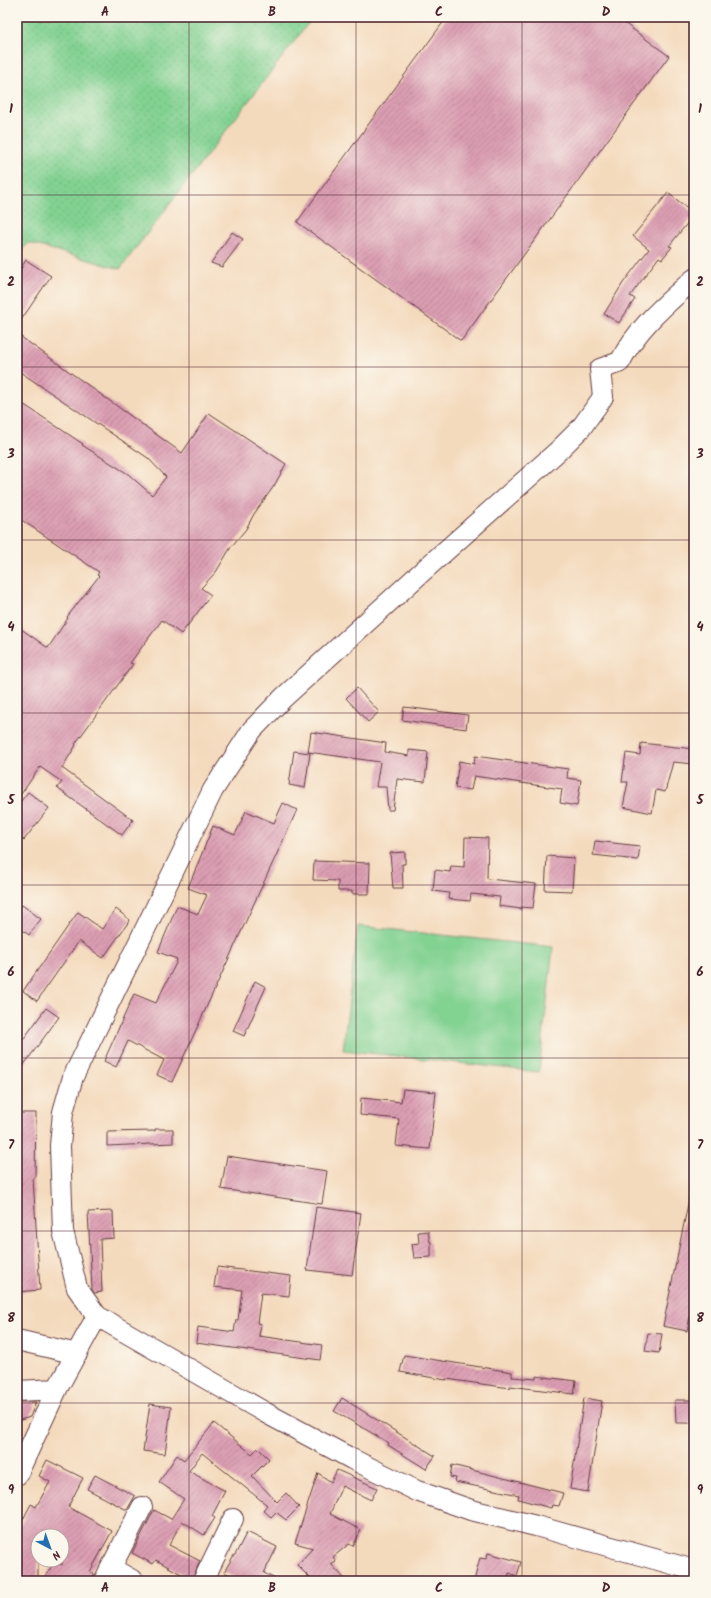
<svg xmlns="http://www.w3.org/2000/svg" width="711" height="1598" viewBox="0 0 711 1598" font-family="Kalam,sans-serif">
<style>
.grass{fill:url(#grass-dots);stroke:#66785e}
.pitch{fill:#82d292;stroke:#66785e}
.building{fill:url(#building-hatch)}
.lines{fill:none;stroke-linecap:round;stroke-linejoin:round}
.minor-casing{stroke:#643b41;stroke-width:22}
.minor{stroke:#fff;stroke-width:20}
.grid{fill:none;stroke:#4a1f2b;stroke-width:1;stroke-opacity:0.55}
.neatline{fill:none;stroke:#4a1f2b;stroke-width:1.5}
.grid-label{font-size:13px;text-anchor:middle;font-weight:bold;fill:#4a1f2b}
</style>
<defs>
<pattern id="grass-dots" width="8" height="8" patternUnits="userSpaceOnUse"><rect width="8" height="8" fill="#82d292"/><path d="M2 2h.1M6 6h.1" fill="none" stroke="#72b47e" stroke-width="1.8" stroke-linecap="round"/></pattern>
<pattern id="building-hatch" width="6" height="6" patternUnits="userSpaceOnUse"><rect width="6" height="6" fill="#dc9eb3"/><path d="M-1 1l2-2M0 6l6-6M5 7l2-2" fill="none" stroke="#b48092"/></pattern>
</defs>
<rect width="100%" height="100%" fill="#fbf7ec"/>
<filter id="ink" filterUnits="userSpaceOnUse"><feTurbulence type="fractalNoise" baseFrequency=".025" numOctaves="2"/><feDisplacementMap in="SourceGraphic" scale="8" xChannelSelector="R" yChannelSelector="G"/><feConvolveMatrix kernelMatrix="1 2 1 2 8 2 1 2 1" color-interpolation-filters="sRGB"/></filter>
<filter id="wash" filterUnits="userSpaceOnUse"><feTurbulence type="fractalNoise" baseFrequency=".012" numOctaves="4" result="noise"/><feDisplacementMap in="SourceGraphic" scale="16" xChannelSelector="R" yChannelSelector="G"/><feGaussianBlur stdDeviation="0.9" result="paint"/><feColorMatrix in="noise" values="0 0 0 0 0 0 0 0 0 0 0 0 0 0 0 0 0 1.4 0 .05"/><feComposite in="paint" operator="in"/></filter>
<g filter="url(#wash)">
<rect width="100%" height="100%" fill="#f4dabd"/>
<path class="grass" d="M 17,17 L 313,17 L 120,269 L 29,243 L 17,255 Z"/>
<path class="pitch" d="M 358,926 L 553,947 L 539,1072 L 343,1050 Z"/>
<g id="blocks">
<path class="building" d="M 447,17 L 616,17 L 669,56 L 461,341 L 297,222 Z
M 668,193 L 694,213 L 694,215 L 669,246 L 672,247 L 662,259 L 659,257 L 630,296 L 635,299 L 619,323 L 604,314 L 623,283 L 649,249 L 633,236 Z
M 232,232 L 243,239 L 222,267 L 211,263 Z
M 26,260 L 51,276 L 17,326 L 17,275 Z
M 17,334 L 182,453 L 209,413 L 286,464 L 274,486 L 254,514 L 246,529 L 231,547 L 216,572 L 201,588 L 211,595 L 181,634 L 162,620 L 130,663 L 133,664 L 75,744 L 76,745 L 62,768 L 133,820 L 122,835 L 57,788 L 62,782 L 40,767 L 17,800 L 17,626 L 48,648 L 68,618 L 67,617 L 99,576 L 97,575 L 99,572 L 17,517 L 17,400 L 83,444 L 82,445 L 128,474 L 152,495 L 166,477 L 148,458 L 17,370 Z
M 357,688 L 379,712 L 368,722 L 346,698 Z
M 404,707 L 468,715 L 466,729 L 402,720 Z
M 311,732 L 386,743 L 385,752 L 409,756 L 409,750 L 428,752 L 425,782 L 397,779 L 393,810 L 388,810 L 386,787 L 376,787 L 380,762 L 308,752 Z
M 641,743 L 694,749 L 694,764 L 673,762 L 665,792 L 656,790 L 652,813 L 623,807 L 628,782 L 622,782 L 626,753 L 640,755 Z
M 294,751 L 310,753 L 305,788 L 289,785 Z
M 475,756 L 568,769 L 567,778 L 581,780 L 577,806 L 560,803 L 562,789 L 474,776 L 471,790 L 455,788 L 459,761 L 474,764 Z
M 28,792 L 49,808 L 24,840 L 17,834 L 17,806 Z
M 283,803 L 297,810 L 172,1082 L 157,1075 L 164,1060 L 128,1041 L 116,1067 L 104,1061 L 134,994 L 156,1003 L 176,963 L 177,959 L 158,952 L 177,906 L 198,914 L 207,895 L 188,888 L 213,826 L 235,835 L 246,811 L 274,823 Z
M 465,837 L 488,838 L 487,878 L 488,879 L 536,884 L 533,908 L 521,907 L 521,909 L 499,906 L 500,897 L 471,894 L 470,901 L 448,899 L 449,893 L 433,891 L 435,870 L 450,872 L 451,866 L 464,867 Z
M 595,841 L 640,846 L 638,860 L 593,855 Z
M 405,852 L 405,864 L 402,864 L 403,888 L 393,888 L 390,853 Z
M 547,856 L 574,858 L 572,891 L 545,890 Z
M 314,861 L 370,863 L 369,894 L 352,894 L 352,891 L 338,891 L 338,881 L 313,880 Z
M 22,905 L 41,919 L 29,935 L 17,926 L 17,913 Z
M 116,909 L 130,920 L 103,958 L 79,941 L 37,1001 L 23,991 L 78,912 L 102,929 Z
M 255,981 L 266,987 L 244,1036 L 233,1031 Z
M 46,1008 L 59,1017 L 17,1074 L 17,1048 Z
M 403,1089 L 436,1092 L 430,1149 L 396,1146 L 399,1119 L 360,1115 L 361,1098 L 401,1102 Z
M 17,1113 L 36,1113 L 35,1177 L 33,1178 L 40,1290 L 17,1292 Z
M 155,1129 L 173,1129 L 173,1143 L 107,1146 L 107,1132 L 155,1131 Z
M 227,1156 L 327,1171 L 322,1204 L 221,1189 Z
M 689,1199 L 694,1199 L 694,1296 L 687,1331 L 663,1326 Z
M 316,1207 L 361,1213 L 352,1275 L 307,1270 Z
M 113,1211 L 114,1238 L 100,1239 L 102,1292 L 94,1293 L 92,1289 L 88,1212 Z
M 428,1231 L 430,1242 L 431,1242 L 431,1257 L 414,1258 L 412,1244 L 419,1243 L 418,1232 Z
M 217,1267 L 291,1276 L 289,1296 L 261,1293 L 257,1323 L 261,1324 L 259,1336 L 322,1345 L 320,1360 L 196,1343 L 198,1327 L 234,1332 L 236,1320 L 238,1320 L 242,1290 L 214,1287 Z
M 648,1333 L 662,1334 L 659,1353 L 645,1351 Z
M 404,1355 L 512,1372 L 512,1377 L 536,1379 L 536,1376 L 576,1381 L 574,1394 L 510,1386 L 510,1388 L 446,1379 L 446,1380 L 400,1372 Z
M 342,1398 L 435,1456 L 426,1469 L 388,1445 L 389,1443 L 334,1411 Z
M 584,1398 L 602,1401 L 588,1492 L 570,1489 Z
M 675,1400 L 692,1400 L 692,1423 L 676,1423 Z
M 17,1402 L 36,1402 L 30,1417 L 17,1421 Z
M 150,1404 L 171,1407 L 165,1454 L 143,1451 Z
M 214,1423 L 252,1454 L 258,1448 L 269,1459 L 252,1476 L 277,1502 L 286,1493 L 299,1507 L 286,1520 L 276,1512 L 271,1517 L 263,1510 L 267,1505 L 202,1453 L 189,1471 L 225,1491 L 212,1516 L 215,1518 L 204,1535 L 182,1521 L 169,1545 L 200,1561 L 192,1580 L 156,1560 L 153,1564 L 132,1553 L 154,1510 L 171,1519 L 184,1499 L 159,1482 L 177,1455 L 184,1460 Z
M 47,1460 L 83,1478 L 68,1507 L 112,1531 L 90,1572 L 94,1574 L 93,1581 L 44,1581 L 54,1561 L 62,1565 L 62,1536 L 38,1536 L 38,1581 L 23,1581 L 17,1578 L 17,1531 L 31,1504 L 36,1507 L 50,1482 L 39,1476 Z
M 452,1465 L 563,1493 L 559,1506 L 552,1505 L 551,1508 L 518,1499 L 519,1495 L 455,1482 L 456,1478 L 450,1477 Z
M 337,1470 L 377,1488 L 371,1500 L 342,1486 L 330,1514 L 361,1530 L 353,1546 L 349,1544 L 333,1557 L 336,1561 L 331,1564 L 347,1581 L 315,1581 L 312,1578 L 311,1579 L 297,1565 L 313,1548 L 295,1543 L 318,1473 L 331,1482 Z
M 95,1475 L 135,1496 L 127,1510 L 87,1489 Z
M 247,1532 L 277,1547 L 264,1573 L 279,1581 L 241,1581 L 224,1572 L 234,1555 L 235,1555 Z
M 488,1553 L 521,1562 L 517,1576 L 509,1573 L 507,1581 L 474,1581 L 480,1558 L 486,1559 Z"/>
</g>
</g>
<g filter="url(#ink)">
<use href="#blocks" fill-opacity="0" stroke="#643b41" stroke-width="1"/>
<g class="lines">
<defs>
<path id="minor" d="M 694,279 C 666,304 637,328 620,362 L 600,369 L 603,397 L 581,428 L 558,451 L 424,570 L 283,698 L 252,730 L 213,790 L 73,1077 L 63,1112 L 60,1146 L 63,1231 L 77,1288 L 97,1316 L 266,1413 L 352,1459 L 417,1491 L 471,1510 L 536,1526 L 694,1570
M 17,1340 L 77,1354
M 17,1391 L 57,1389
M 17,1475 L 57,1389 L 97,1316
M 111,1568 L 134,1581
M 104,1581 L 142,1507
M 203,1581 L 233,1519"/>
</defs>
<use href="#minor" class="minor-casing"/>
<use href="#minor" class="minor"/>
</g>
</g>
<path class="grid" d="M 189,17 L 189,1581M 356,17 L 356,1581M 522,17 L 522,1581M 17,195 L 694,195M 17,367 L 694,367M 17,540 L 694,540M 17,713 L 694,713M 17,885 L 694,885M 17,1058 L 694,1058M 17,1231 L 694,1231M 17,1403 L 694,1403"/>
<rect width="711" height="1598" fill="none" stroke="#fbf7ec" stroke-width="44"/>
<g transform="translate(50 1548) rotate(139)"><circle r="19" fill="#fbf7ec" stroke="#b4a19f"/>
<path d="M0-3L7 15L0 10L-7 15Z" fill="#1f6fb2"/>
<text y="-6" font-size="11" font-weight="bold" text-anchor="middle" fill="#4a1f2b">N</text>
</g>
<rect x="22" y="22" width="667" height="1554" class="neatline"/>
<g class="grid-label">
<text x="105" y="16">A</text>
<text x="272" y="16">B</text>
<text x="439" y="16">C</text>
<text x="606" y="16">D</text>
<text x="11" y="113">1</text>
<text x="700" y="113">1</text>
<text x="11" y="286">2</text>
<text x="700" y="286">2</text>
<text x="11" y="458">3</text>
<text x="700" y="458">3</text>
<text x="11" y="631">4</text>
<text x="700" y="631">4</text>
<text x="11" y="804">5</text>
<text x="700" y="804">5</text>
<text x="11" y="976">6</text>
<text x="700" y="976">6</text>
<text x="11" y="1149">7</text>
<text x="700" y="1149">7</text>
<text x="11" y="1322">8</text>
<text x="700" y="1322">8</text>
<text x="11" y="1494">9</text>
<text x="700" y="1494">9</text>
<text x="105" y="1592">A</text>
<text x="272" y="1592">B</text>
<text x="439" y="1592">C</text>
<text x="606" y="1592">D</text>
</g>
</svg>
